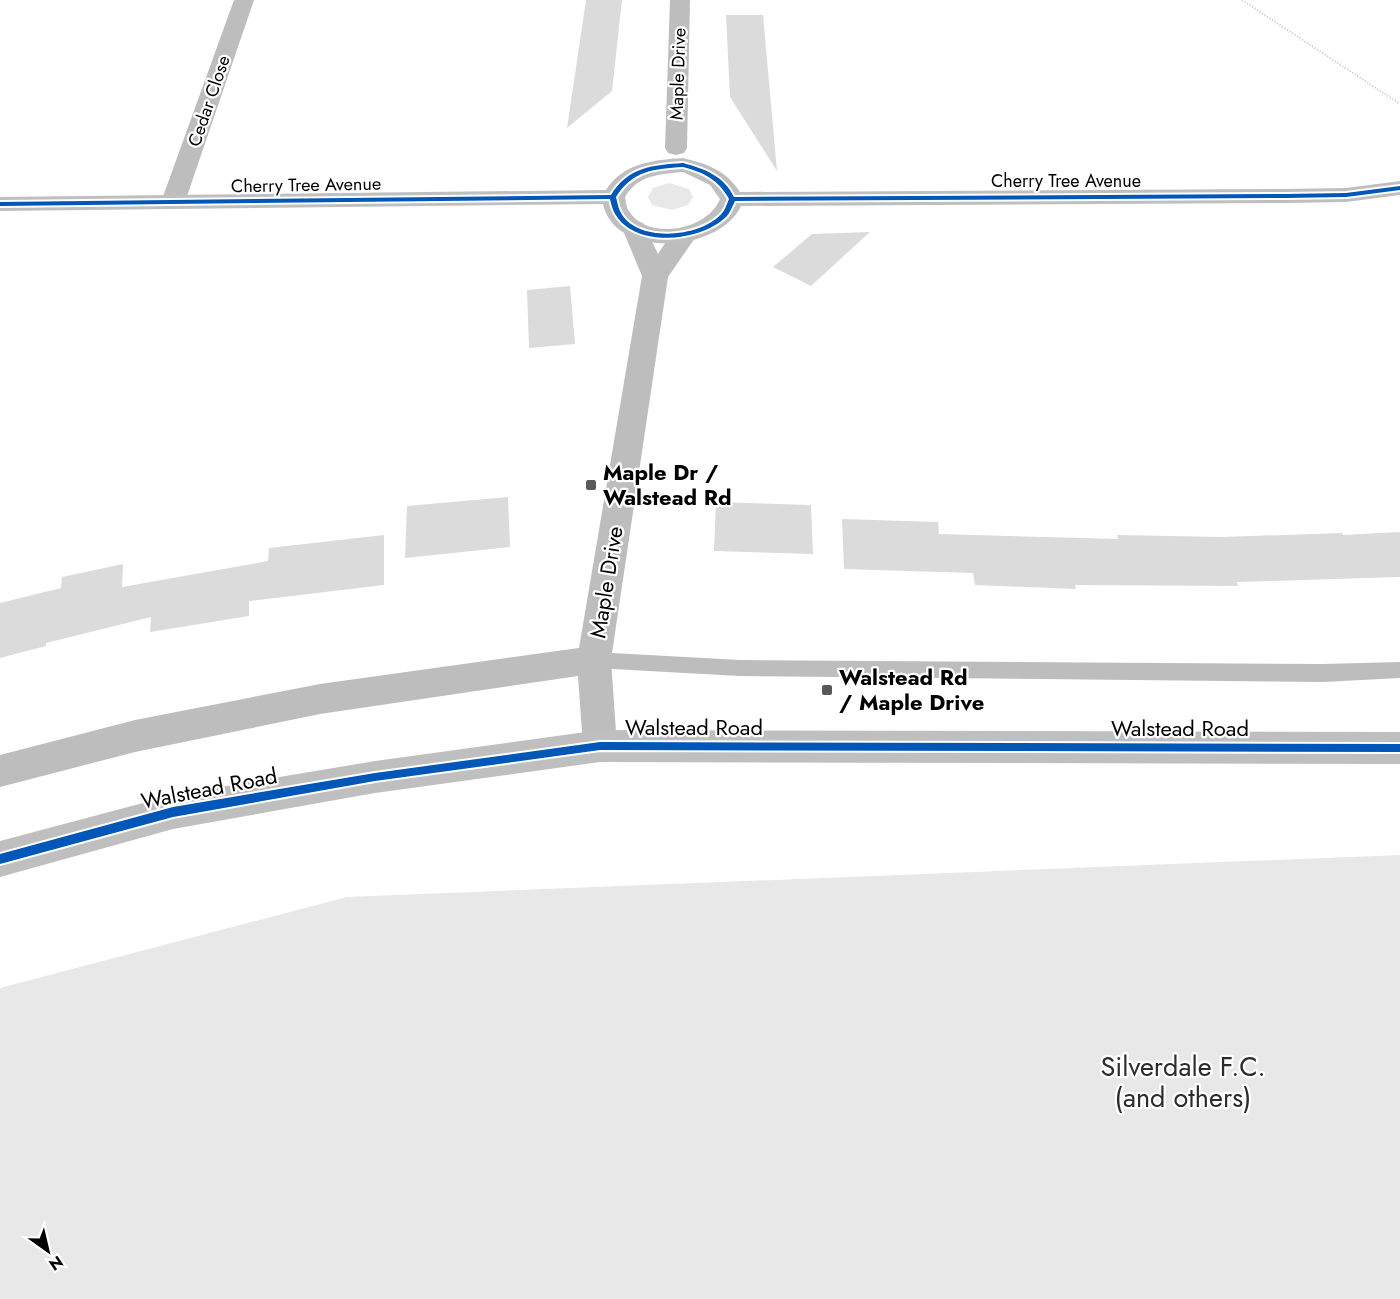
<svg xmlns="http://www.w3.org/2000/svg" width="1400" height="1299" viewBox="0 0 1400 1299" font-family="Jost,sans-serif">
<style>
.green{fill:#e8e8e8}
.building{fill:#dbdbdb}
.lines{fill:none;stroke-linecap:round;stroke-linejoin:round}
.path{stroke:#c2c2c2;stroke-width:2;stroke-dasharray:1 2;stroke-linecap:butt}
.lane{fill:#bdbdbd;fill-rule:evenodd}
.street{fill:#bdbdbd;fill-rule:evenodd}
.secondary{fill:#bfbfbf;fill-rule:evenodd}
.cycleway-casing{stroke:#fff;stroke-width:4}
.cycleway{fill:#0057b8;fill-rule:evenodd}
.poi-dot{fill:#595959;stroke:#fff;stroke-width:2}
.labels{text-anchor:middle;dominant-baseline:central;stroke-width:4.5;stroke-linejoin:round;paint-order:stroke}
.far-street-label{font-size:18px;fill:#000;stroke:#fff}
.poi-label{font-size:22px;font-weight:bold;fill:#000;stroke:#fff;text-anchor:start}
.street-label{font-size:22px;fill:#000;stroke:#fff}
.near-park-label{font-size:27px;fill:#2c2c2c;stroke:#fff}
</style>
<rect width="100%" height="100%" fill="#fff"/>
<path class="green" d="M 669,183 L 689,189 L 693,197 L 688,205 L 672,210 L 652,205 L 648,197 L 653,188 Z
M 1400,855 L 1400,1299 L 0,1299 L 0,988 L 347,897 Z"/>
<path class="building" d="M 586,0 L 622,0 L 612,91 L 567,128 Z
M 726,15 L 763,15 L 777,171 L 730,97 Z
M 870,232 L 811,286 L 773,267 L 812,234 Z
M 570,286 L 575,344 L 529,348 L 527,290 Z
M 508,497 L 510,547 L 405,558 L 407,506 Z
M 716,502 L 811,505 L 813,554 L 714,551 Z
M 842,519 L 938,522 L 939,534 L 1118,539 L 1117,535 L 1222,537 L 1342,533 L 1343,535 L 1400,532 L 1400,577 L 1237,582 L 1238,586 L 1075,585 L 1076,589 L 975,585 L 973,573 L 844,569 Z
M 384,535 L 384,585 L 249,601 L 249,616 L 150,632 L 151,617 L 46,643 L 46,646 L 0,658 L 0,603 L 61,588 L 62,577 L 123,564 L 122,587 L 268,561 L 269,548 Z"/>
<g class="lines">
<path class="path" d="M 1242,0 L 1400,104"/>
<path class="lane" d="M 594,652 L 740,660 L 1323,664 L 1400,662 L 1400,678 L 1323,682 L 740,676 L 594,668 L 587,666 L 584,660 L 587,654 Z"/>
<path class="street" d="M 234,0 L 254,0 L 185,202 L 181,207 L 173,209 L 165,207 L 161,202 Z
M 670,0 L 690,0 L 687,148 L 684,153 L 676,155 L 668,153 L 665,148 Z
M 634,220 L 643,223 L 658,254 C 668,240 674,224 694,229 L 697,235 L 668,277 L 611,660 L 617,746 L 612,757 L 600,762 L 588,757 L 583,746 L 578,676 L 320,714 L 135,752 L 0,787 L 0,755 L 135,720 L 320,684 L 579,648 L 642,276 L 622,228 L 625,223 Z"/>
<path class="secondary" d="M 683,158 C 707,164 726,170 740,192 L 1286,189 L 1346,188 L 1400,181 L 1400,195 L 1346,202 L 1286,203 L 741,206 C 720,252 615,260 603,204 L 0,211 L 0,197 L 606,190 C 623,163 653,160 683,158 ZM 683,172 L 710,185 L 720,199 C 708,230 648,242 629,211 C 626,207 626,201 625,197 C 638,175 660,174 683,172 Z
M 600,730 L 1400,732 L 1400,764 L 600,762 L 375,793 L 173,829 L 0,877 L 0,841 L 173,795 L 375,761 Z"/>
<defs>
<path id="cycleway" d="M 683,163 C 705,169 724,176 734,197 L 1286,194 L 1346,193 L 1400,186 L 1400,190 L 1346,197 L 1286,198 L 735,201 C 732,207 730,213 726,217 C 700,242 633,249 614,212 C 612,208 611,203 610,199 L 0,206 L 0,202 L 611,195 C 628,167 653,165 683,163 ZM 683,167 C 703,172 719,180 729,199 C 727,203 726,208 723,212 C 703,238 635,244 620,211 C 618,207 617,201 616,197 C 633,170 654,169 683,167 Z
M 600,742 L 1400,744 L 1400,752 L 600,750 L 375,781 L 173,817 L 0,864 L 0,854 L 173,807 L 375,773 Z"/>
</defs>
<use href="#cycleway" class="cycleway-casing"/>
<use href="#cycleway" class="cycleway"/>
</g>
<g class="poi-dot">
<rect x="585" y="479" width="12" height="12" rx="3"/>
<rect x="821" y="684" width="12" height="12" rx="3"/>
</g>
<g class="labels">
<g class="far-street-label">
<text transform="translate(678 74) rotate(-88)">Maple Drive</text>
<text transform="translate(209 101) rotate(-71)">Cedar Close</text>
<text x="1066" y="181">Cherry Tree Avenue</text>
<text transform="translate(306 185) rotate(-1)">Cherry Tree Avenue</text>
</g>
<g class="poi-label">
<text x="603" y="472">Maple Dr /<tspan x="603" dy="25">Walstead Rd</tspan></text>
<text x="839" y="677">Walstead Rd<tspan x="839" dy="25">/ Maple Drive</tspan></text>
</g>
<g class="street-label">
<text transform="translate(606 582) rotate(-81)">Maple Drive</text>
<text x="694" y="727">Walstead Road</text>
<text x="1180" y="728">Walstead Road</text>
<text transform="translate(209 788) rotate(-11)">Walstead Road</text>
</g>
<g class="near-park-label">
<text x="1183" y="1066">Silverdale F.C.<tspan x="1183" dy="31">(and others)</tspan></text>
</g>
</g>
<g transform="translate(48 1251) rotate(146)" stroke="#ffffff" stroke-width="4.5" paint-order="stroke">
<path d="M0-4.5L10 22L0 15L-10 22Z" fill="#000000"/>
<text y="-9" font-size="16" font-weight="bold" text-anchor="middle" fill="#000000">N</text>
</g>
</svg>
